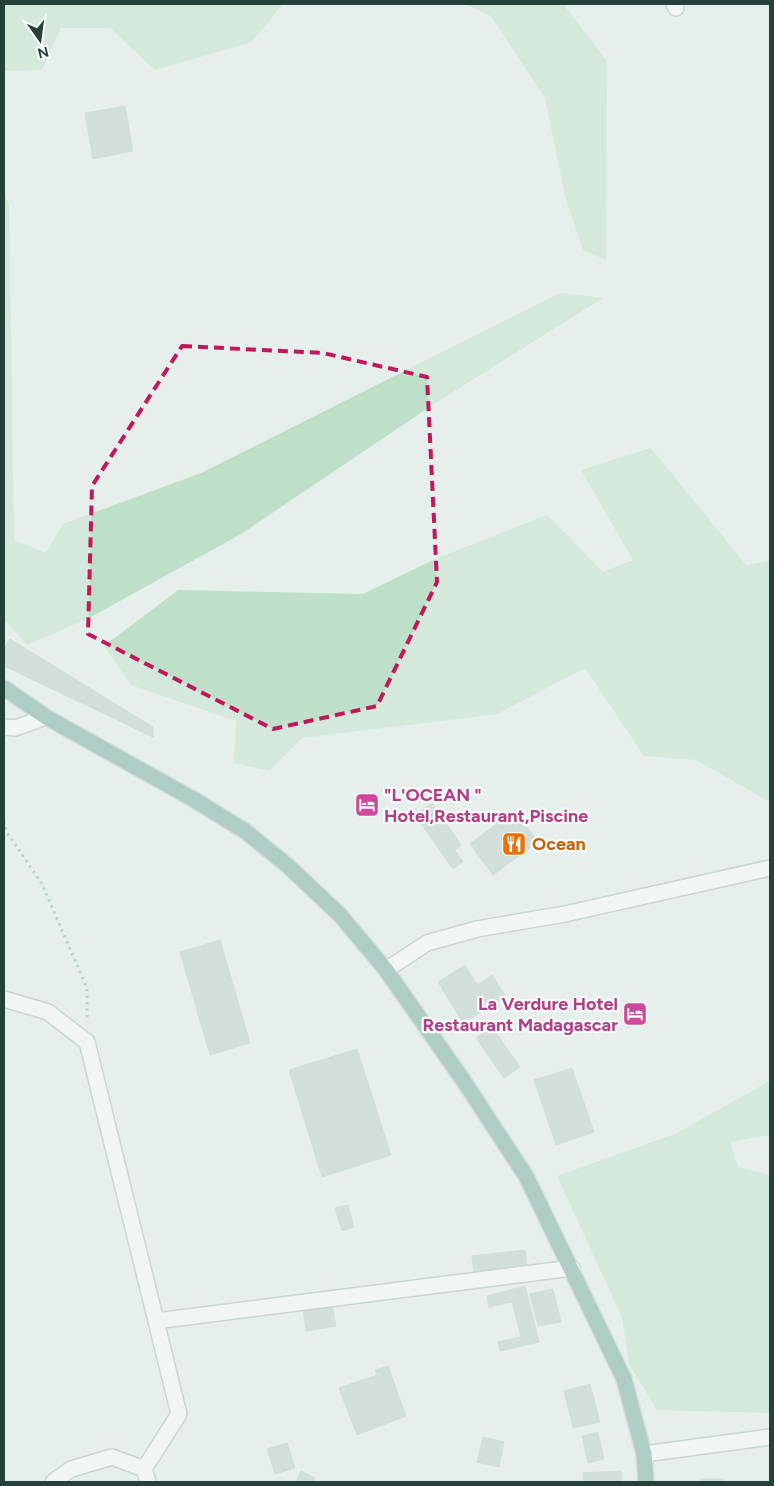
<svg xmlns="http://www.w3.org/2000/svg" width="774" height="1486" viewBox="0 0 774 1486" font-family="Figtree,sans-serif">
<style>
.green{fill:#bfe0c8}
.building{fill:#bbcac4;stroke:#b8c9c2}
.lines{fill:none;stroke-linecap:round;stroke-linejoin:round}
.minor-casing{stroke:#a8b8b2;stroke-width:18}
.major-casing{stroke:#c2cac8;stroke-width:18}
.path{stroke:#86b3a5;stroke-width:3;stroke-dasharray:2.5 4;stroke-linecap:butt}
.minor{stroke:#fff;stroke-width:15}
.major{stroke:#6aa596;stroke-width:15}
.marked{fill:none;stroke:#c2185b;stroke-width:4;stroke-dasharray:10 6;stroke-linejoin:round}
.labels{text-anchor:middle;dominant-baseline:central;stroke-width:4.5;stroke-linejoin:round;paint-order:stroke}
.hotel-label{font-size:18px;font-weight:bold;fill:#b23c85;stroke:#f7fbf9;text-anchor:start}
.food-label{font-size:18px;font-weight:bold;fill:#c56008;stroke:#f7fbf9;text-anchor:start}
</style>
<rect width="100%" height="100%" fill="#e6efeb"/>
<path class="green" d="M 4,4 L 283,4 L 252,42 L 155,70 L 110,28 L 61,28 L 42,70 L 4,71 Z
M 464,4 L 563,4 L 607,61 L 606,260 L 583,250 L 565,196 L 545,98 L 491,16 Z
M 4,192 L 9,206 L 14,540 L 46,553 L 63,524 L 201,473 L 560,293 L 603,298 L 437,402 L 241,534 L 91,617 L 27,645 L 4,619 Z
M 651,448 L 746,565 L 770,561 L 770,802 L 696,760 L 644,756 L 585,668 L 497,714 L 302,738 L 269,771 L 234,763 L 236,721 L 131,685 L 104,646 L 178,590 L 363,594 L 433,560 L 547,515 L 603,572 L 633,560 L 581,470 Z
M 770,1081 L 770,1135 L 730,1142 L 738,1167 L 770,1175 L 770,1413 L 657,1410 L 629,1364 L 622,1317 L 557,1176 L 675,1134 Z"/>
<path class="building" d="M 125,106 L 133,151 L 93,159 L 85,113 Z
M 10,639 L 153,727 L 153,737 L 4,666 L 4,648 Z
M 432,803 L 461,845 L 455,850 L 463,862 L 453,869 L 415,815 Z
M 515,810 L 538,842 L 493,875 L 470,844 Z
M 220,940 L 250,1043 L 210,1055 L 180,952 Z
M 465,965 L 477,985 L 492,975 L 506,997 L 463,1023 L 438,982 Z
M 492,1027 L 520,1067 L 504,1078 L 476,1038 Z
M 357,1049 L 391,1155 L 322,1177 L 289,1070 Z
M 572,1068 L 594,1132 L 556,1145 L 534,1080 Z
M 348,1205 L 354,1227 L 342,1231 L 335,1208 Z
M 525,1250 L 527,1268 L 474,1275 L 472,1256 Z
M 525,1286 L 539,1342 L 500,1351 L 498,1342 L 521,1337 L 512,1302 L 489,1307 L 487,1296 Z
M 553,1289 L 561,1322 L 538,1326 L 530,1294 Z
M 332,1305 L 336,1326 L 306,1331 L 303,1310 Z
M 388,1366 L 406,1416 L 357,1435 L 339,1388 L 377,1375 L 375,1370 Z
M 590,1384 L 600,1422 L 573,1428 L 564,1391 Z
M 598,1432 L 604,1459 L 588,1463 L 582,1436 Z
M 483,1437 L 504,1442 L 499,1467 L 477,1462 Z
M 287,1443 L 295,1468 L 275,1474 L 267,1449 Z
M 301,1471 L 315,1478 L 313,1482 L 296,1482 Z
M 621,1471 L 622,1482 L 584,1482 L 583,1473 Z
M 700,1479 L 724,1479 L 724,1482 L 700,1482 Z"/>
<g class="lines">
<defs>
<path id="minor" d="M 674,4 L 676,8
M 4,727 L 15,728 L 46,717
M 386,970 L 427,943 L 477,929 L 565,914 L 770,868
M 4,999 L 48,1012 L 87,1042 L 179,1414 L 144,1469 L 148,1482
M 156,1321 L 572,1268
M 644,1454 L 770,1437
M 53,1482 L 71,1469 L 112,1457 L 144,1469"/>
<path id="major" d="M 4,688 L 46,717 L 193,799 L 245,831 L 288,866 L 340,915 L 386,970 L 463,1080 L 526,1176 L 624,1379 L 644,1454 L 646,1482"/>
</defs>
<use href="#minor" class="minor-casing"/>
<use href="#major" class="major-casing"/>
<path class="path" d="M 4,821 L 6,831 L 42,884 L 87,988 L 87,1018"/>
<use href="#minor" class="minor"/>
<use href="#major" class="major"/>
</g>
<path d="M0 0H774V1486H0ZM 182,346 L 323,353 L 427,377 L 437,582 L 377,706 L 273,729 L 88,634 L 92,486 Z" fill="#e6efeb" fill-opacity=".55" fill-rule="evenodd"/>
<path class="marked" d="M 182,346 L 323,353 L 427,377 L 437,582 L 377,706 L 273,729 L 88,634 L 92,486 Z"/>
<defs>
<symbol id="hotel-square" viewBox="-11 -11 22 22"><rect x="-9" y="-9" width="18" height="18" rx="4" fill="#d1479c" stroke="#f7fbf9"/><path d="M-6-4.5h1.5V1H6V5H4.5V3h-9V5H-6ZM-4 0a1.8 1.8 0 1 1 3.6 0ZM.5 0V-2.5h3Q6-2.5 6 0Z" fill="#fff"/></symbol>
<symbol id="restaurant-square" viewBox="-11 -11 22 22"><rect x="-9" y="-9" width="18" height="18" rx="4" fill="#e8710a" stroke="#f7fbf9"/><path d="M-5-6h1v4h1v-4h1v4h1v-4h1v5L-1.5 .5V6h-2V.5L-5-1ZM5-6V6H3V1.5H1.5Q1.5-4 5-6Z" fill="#fff"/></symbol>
</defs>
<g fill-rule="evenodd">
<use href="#hotel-square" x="353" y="791" width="28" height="28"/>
<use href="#restaurant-square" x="500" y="830" width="28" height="28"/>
<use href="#hotel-square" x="621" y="1000" width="28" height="28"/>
</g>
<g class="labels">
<g class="hotel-label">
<text x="384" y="795">"L'OCEAN "<tspan x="384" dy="21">Hotel,Restaurant,Piscine</tspan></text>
<text x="618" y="1004" text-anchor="end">La Verdure Hotel<tspan x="618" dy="21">Restaurant Madagascar</tspan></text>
</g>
<g class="food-label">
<text x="532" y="844">Ocean</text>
</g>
</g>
<rect width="774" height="1486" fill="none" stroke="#24423a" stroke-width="10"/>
<g transform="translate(40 40) rotate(166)" stroke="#f7fbf9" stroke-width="4" paint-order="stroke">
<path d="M0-4L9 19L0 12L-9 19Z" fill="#24423a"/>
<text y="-8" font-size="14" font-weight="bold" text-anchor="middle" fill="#24423a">N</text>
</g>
</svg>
